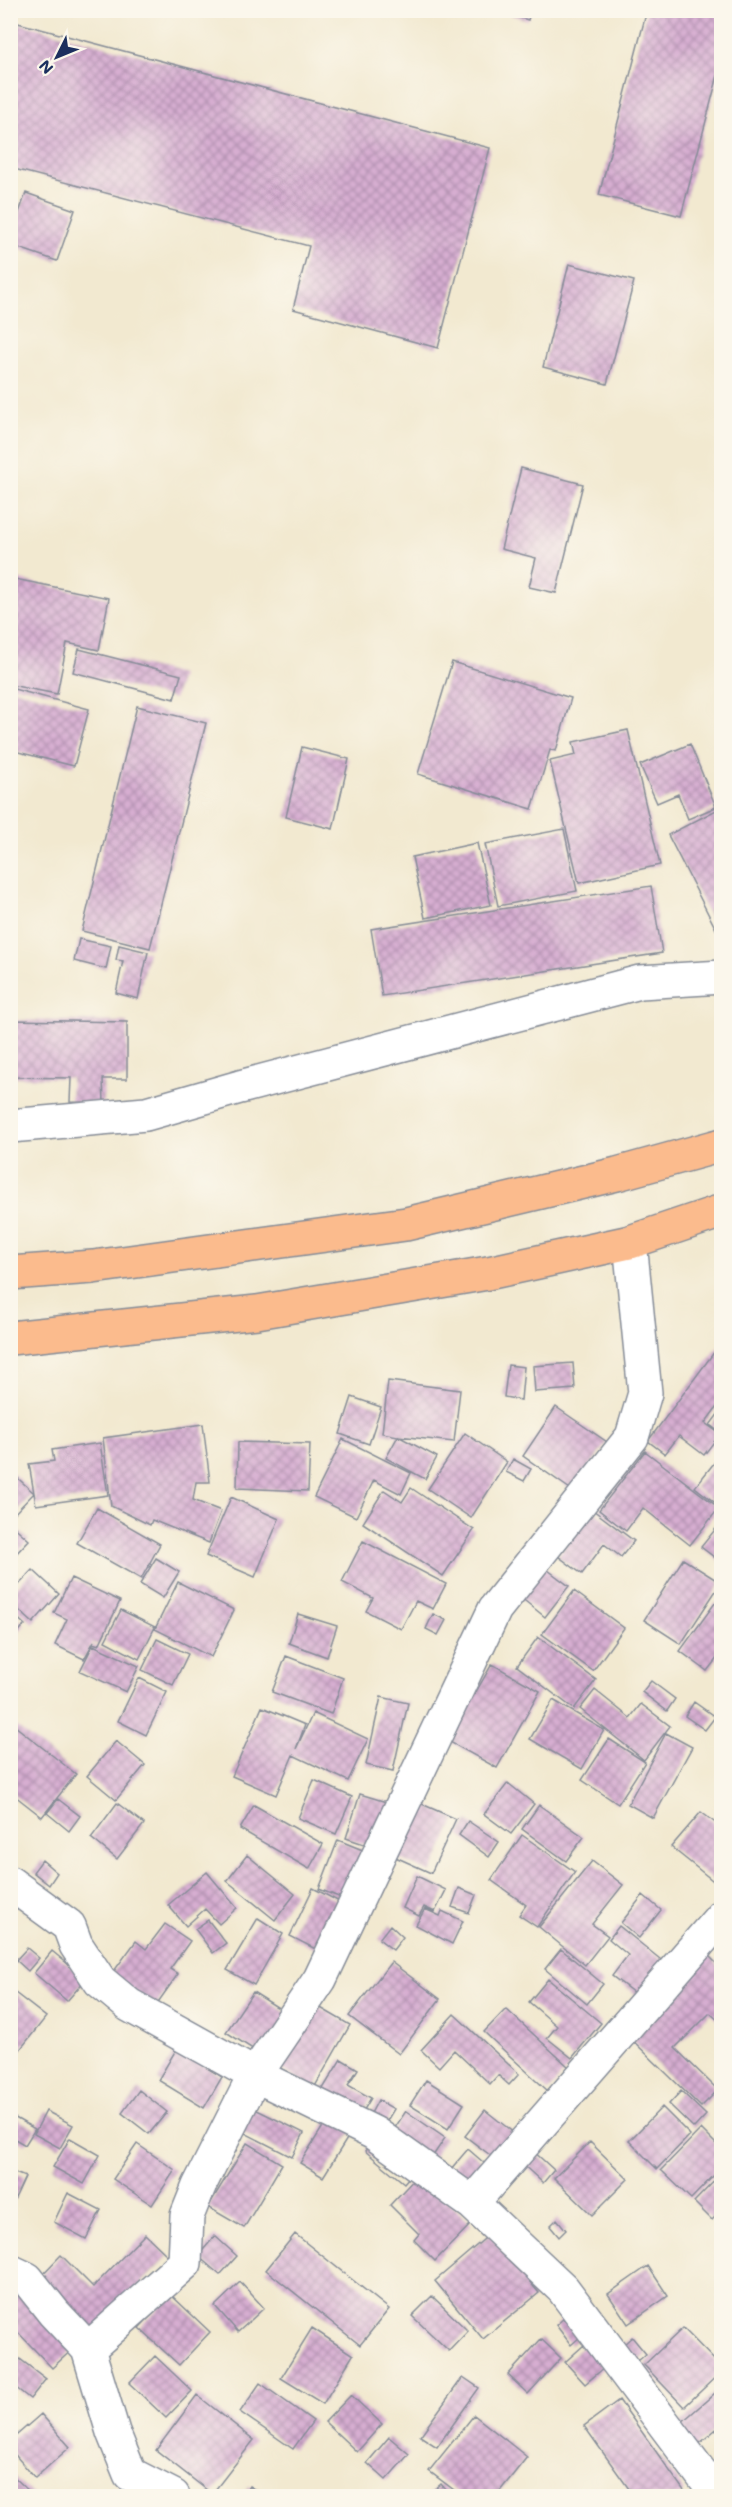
<svg xmlns="http://www.w3.org/2000/svg" width="732" height="2507" viewBox="0 0 732 2507" font-family="Mali,sans-serif">
<style>
.building{fill:url(#building-cross-hatch)}
.lines{fill:none;stroke-linecap:round;stroke-linejoin:round}
.street-casing{stroke:#868c97;stroke-width:36}
.primary-casing{stroke:#868c97;stroke-width:36}
.street{stroke:#fff;stroke-width:33}
.primary{stroke:#fbbb8d;stroke-width:33}
</style>
<defs>
<pattern id="building-cross-hatch" width="8" height="8" patternUnits="userSpaceOnUse" patternTransform="scale(1.5)"><rect width="8" height="8" fill="#d7aed1"/><path d="M0 0l8 8M0 8l8-8" fill="none" stroke="#ae8ead"/></pattern>
</defs>
<rect width="100%" height="100%" fill="#fbf7ec"/>
<filter id="ink" filterUnits="userSpaceOnUse"><feTurbulence type="fractalNoise" baseFrequency=".0167" numOctaves="2"/><feDisplacementMap in="SourceGraphic" scale="12" xChannelSelector="R" yChannelSelector="G"/><feConvolveMatrix kernelMatrix="1 2 1 2 8 2 1 2 1" color-interpolation-filters="sRGB"/></filter>
<filter id="wash" filterUnits="userSpaceOnUse"><feTurbulence type="fractalNoise" baseFrequency=".008" numOctaves="4" result="noise"/><feDisplacementMap in="SourceGraphic" scale="24" xChannelSelector="R" yChannelSelector="G"/><feGaussianBlur stdDeviation="1.35" result="paint"/><feColorMatrix in="noise" values="0 0 0 0 0 0 0 0 0 0 0 0 0 0 0 0 0 1.4 0 .05"/><feComposite in="paint" operator="in"/></filter>
<g filter="url(#wash)">
<rect width="100%" height="100%" fill="#f2e9d0"/>
<g id="blocks">
<path class="building" d="M 495,10 L 531,10 L 528,20 Z
M 647,10 L 722,10 L 722,60 L 681,216 L 599,195 Z
M 18,23 L 490,148 L 438,348 L 293,309 L 309,246 L 10,168 L 10,51 Z
M 26,193 L 75,210 L 57,261 L 10,245 L 10,238 Z
M 569,264 L 634,281 L 607,384 L 543,367 Z
M 521,468 L 583,484 L 556,593 L 529,587 L 536,558 L 501,549 Z
M 10,578 L 109,598 L 99,650 L 67,643 L 57,694 L 10,685 Z
M 79,649 L 181,675 L 174,699 L 73,672 Z
M 452,662 L 571,698 L 556,751 L 550,750 L 532,809 L 418,774 Z
M 10,688 L 89,709 L 74,766 L 10,750 Z
M 137,706 L 206,723 L 150,948 L 82,931 Z
M 628,730 L 660,865 L 579,883 L 550,761 L 576,755 L 573,742 Z
M 690,744 L 716,807 L 688,819 L 678,794 L 657,803 L 640,765 Z
M 302,747 L 349,759 L 333,829 L 286,817 Z
M 722,807 L 722,941 L 668,835 Z
M 564,829 L 577,891 L 498,906 L 485,844 Z
M 477,843 L 491,905 L 425,918 L 412,857 Z
M 651,886 L 662,953 L 382,996 L 371,929 Z
M 79,939 L 111,946 L 106,969 L 74,961 Z
M 119,945 L 148,952 L 138,999 L 116,993 L 123,961 L 116,960 Z
M 10,1020 L 127,1022 L 127,1079 L 103,1079 L 104,1103 L 70,1102 L 71,1078 L 10,1077 Z
M 718,1347 L 722,1350 L 722,1400 L 705,1423 L 720,1434 L 704,1455 L 679,1436 L 665,1454 L 648,1441 Z
M 573,1363 L 575,1389 L 535,1392 L 533,1366 Z
M 508,1365 L 524,1367 L 521,1400 L 504,1397 Z
M 388,1381 L 460,1390 L 454,1442 L 398,1436 L 437,1457 L 425,1479 L 386,1458 L 398,1436 L 382,1433 Z
M 352,1397 L 381,1407 L 369,1444 L 340,1434 Z
M 556,1407 L 607,1442 L 573,1491 L 523,1456 Z
M 722,1409 L 722,1434 L 710,1425 Z
M 203,1424 L 210,1482 L 196,1482 L 193,1500 L 221,1511 L 209,1543 L 152,1520 L 150,1525 L 111,1506 L 103,1438 Z
M 465,1433 L 507,1462 L 471,1518 L 428,1489 Z
M 343,1439 L 411,1473 L 401,1494 L 374,1480 L 356,1517 L 314,1497 Z
M 238,1442 L 310,1444 L 308,1491 L 237,1488 Z
M 100,1443 L 108,1495 L 36,1505 L 34,1493 L 10,1518 L 10,1471 L 34,1493 L 29,1464 L 54,1461 L 52,1450 Z
M 645,1451 L 719,1508 L 690,1545 L 643,1508 L 626,1531 L 599,1510 Z
M 722,1453 L 722,1508 L 695,1487 Z
M 513,1459 L 531,1469 L 524,1481 L 506,1472 Z
M 411,1488 L 474,1530 L 443,1576 L 363,1523 L 384,1490 L 402,1502 Z
M 231,1497 L 279,1519 L 255,1577 L 206,1556 Z
M 97,1508 L 160,1544 L 141,1579 L 77,1543 Z
M 593,1510 L 634,1541 L 621,1557 L 604,1544 L 582,1574 L 558,1556 Z
M 722,1521 L 722,1563 L 701,1547 Z
M 10,1523 L 29,1540 L 10,1560 Z
M 363,1541 L 446,1584 L 433,1609 L 416,1601 L 401,1629 L 366,1611 L 373,1598 L 342,1582 Z
M 156,1558 L 179,1572 L 163,1598 L 140,1584 Z
M 683,1559 L 721,1583 L 681,1644 L 644,1620 Z
M 544,1567 L 569,1586 L 545,1617 L 520,1597 Z
M 33,1570 L 59,1594 L 33,1623 L 10,1602 L 10,1594 Z
M 71,1578 L 120,1601 L 99,1645 L 93,1643 L 94,1641 L 84,1659 L 55,1645 L 67,1619 L 54,1613 Z
M 178,1582 L 234,1610 L 211,1657 L 155,1629 Z
M 574,1591 L 624,1628 L 593,1671 L 542,1634 Z
M 715,1603 L 722,1608 L 722,1652 L 707,1671 L 680,1651 Z
M 121,1610 L 155,1627 L 139,1659 L 105,1641 Z
M 10,1611 L 25,1625 L 10,1640 Z
M 298,1614 L 337,1626 L 327,1657 L 289,1643 Z
M 433,1614 L 446,1620 L 438,1635 L 426,1629 Z
M 538,1637 L 596,1680 L 574,1709 L 517,1666 Z
M 157,1639 L 188,1654 L 173,1685 L 142,1670 Z
M 93,1645 L 139,1666 L 126,1692 L 80,1671 Z
M 286,1656 L 343,1678 L 331,1714 L 272,1692 Z
M 492,1664 L 540,1691 L 497,1768 L 448,1741 Z
M 139,1678 L 167,1692 L 146,1735 L 118,1721 Z
M 651,1681 L 675,1699 L 667,1711 L 642,1692 Z
M 595,1690 L 630,1718 L 641,1704 L 670,1726 L 644,1760 L 580,1709 Z
M 381,1697 L 408,1703 L 393,1771 L 366,1765 Z
M 553,1700 L 604,1730 L 582,1769 L 530,1739 Z
M 694,1702 L 715,1717 L 705,1730 L 685,1716 Z
M 262,1707 L 305,1725 L 296,1749 L 313,1713 L 368,1739 L 348,1781 L 293,1755 L 276,1795 L 232,1776 Z
M 15,1726 L 76,1774 L 42,1817 L 10,1792 L 10,1733 Z
M 666,1733 L 692,1747 L 653,1818 L 628,1804 Z
M 609,1739 L 645,1762 L 618,1804 L 582,1780 Z
M 116,1741 L 145,1765 L 116,1800 L 87,1776 Z
M 314,1780 L 352,1797 L 336,1834 L 298,1818 Z
M 508,1783 L 534,1804 L 511,1834 L 484,1814 Z
M 360,1794 L 393,1804 L 379,1849 L 346,1838 Z
M 58,1799 L 80,1816 L 69,1831 L 47,1813 Z
M 415,1801 L 456,1819 L 431,1873 L 391,1855 Z
M 117,1803 L 144,1824 L 117,1859 L 91,1838 Z
M 254,1805 L 323,1844 L 309,1869 L 240,1829 Z
M 539,1805 L 584,1837 L 566,1861 L 522,1829 Z
M 701,1812 L 722,1828 L 722,1888 L 671,1847 Z
M 468,1821 L 499,1842 L 489,1857 L 459,1835 Z
M 522,1835 L 575,1872 L 537,1927 L 519,1915 L 526,1905 L 491,1880 Z
M 338,1840 L 370,1853 L 351,1902 L 319,1889 Z
M 247,1855 L 295,1894 L 275,1920 L 227,1881 Z
M 42,1860 L 57,1873 L 49,1885 L 33,1872 Z
M 592,1861 L 623,1885 L 592,1924 L 608,1936 L 585,1965 L 539,1927 Z
M 207,1872 L 237,1908 L 219,1924 L 205,1909 L 186,1926 L 168,1905 Z
M 417,1876 L 446,1890 L 435,1912 L 424,1907 L 419,1916 L 403,1908 Z
M 313,1888 L 351,1908 L 327,1955 L 290,1936 Z
M 459,1888 L 476,1895 L 469,1913 L 452,1907 Z
M 643,1895 L 661,1910 L 639,1938 L 621,1923 Z
M 425,1909 L 440,1916 L 442,1911 L 463,1921 L 452,1944 L 416,1925 Z
M 258,1918 L 283,1934 L 254,1985 L 227,1970 Z
M 208,1920 L 226,1943 L 213,1953 L 195,1929 Z
M 165,1924 L 190,1941 L 170,1969 L 178,1974 L 154,2008 L 111,1975 L 136,1941 L 146,1949 Z
M 390,1925 L 403,1937 L 393,1950 L 379,1939 Z
M 619,1926 L 665,1963 L 638,1996 L 612,1976 L 628,1955 L 609,1939 Z
M 27,1948 L 39,1958 L 28,1971 L 16,1960 Z
M 561,1949 L 603,1984 L 587,2004 L 545,1969 Z
M 52,1951 L 86,1979 L 67,2001 L 34,1973 Z
M 706,1953 L 722,1969 L 722,2024 L 710,2013 L 675,2048 L 718,2090 L 701,2107 L 626,2034 Z
M 391,1962 L 440,1999 L 399,2054 L 349,2016 Z
M 548,1979 L 601,2023 L 572,2058 L 547,2038 L 557,2026 L 529,2002 Z
M 10,1989 L 46,2017 L 19,2051 L 10,2044 Z
M 253,1992 L 288,2014 L 262,2055 L 226,2032 Z
M 312,2003 L 350,2025 L 314,2088 L 276,2066 Z
M 506,2009 L 569,2067 L 548,2091 L 484,2032 Z
M 454,2014 L 519,2074 L 509,2085 L 498,2075 L 490,2084 L 454,2050 L 439,2067 L 421,2050 Z
M 177,2048 L 222,2077 L 204,2108 L 158,2080 Z
M 341,2059 L 358,2069 L 348,2085 L 371,2098 L 361,2115 L 321,2092 Z
M 426,2080 L 464,2104 L 448,2129 L 410,2105 Z
M 139,2090 L 167,2112 L 149,2134 L 122,2113 Z
M 681,2091 L 706,2115 L 694,2128 L 669,2104 Z
M 378,2100 L 394,2109 L 382,2129 L 367,2121 Z
M 249,2106 L 304,2133 L 292,2157 L 237,2129 Z
M 662,2107 L 690,2135 L 657,2169 L 629,2141 Z
M 485,2110 L 514,2133 L 494,2158 L 465,2136 Z
M 46,2111 L 73,2125 L 60,2148 L 34,2134 Z
M 406,2111 L 445,2138 L 429,2162 L 390,2135 Z
M 10,2115 L 35,2129 L 25,2145 L 10,2136 Z
M 329,2117 L 352,2131 L 323,2177 L 300,2163 Z
M 701,2129 L 722,2150 L 722,2167 L 691,2199 L 661,2170 Z
M 70,2138 L 100,2155 L 84,2184 L 53,2167 Z
M 374,2139 L 414,2171 L 404,2183 L 365,2151 Z
M 590,2142 L 628,2179 L 592,2215 L 554,2178 Z
M 247,2143 L 282,2164 L 244,2228 L 208,2207 Z
M 137,2144 L 175,2170 L 152,2205 L 113,2179 Z
M 468,2149 L 491,2169 L 467,2197 L 444,2177 Z
M 531,2149 L 554,2170 L 543,2183 L 519,2161 Z
M 10,2171 L 25,2177 L 10,2209 Z
M 722,2173 L 722,2210 L 712,2220 L 694,2202 Z
M 419,2174 L 471,2224 L 435,2261 L 414,2240 L 419,2234 L 390,2205 Z
M 68,2193 L 101,2210 L 86,2239 L 54,2222 Z
M 557,2219 L 566,2230 L 559,2237 L 550,2226 Z
M 145,2234 L 168,2256 L 91,2335 L 36,2281 L 61,2255 L 93,2287 Z
M 295,2234 L 389,2309 L 360,2345 L 266,2270 Z
M 490,2234 L 539,2293 L 483,2339 L 435,2281 Z
M 215,2236 L 237,2256 L 220,2275 L 198,2256 Z
M 648,2266 L 668,2296 L 628,2324 L 608,2294 Z
M 240,2282 L 264,2308 L 238,2332 L 215,2306 Z
M 15,2284 L 74,2348 L 52,2368 L 10,2324 L 10,2288 Z
M 171,2295 L 210,2332 L 179,2365 L 139,2328 Z
M 432,2296 L 468,2331 L 449,2351 L 412,2316 Z
M 564,2318 L 580,2337 L 571,2345 L 556,2325 Z
M 312,2328 L 353,2355 L 323,2404 L 281,2378 Z
M 683,2328 L 722,2368 L 722,2371 L 684,2407 L 644,2365 Z
M 632,2337 L 646,2354 L 629,2369 L 615,2352 Z
M 541,2339 L 561,2358 L 528,2394 L 508,2375 Z
M 584,2345 L 604,2368 L 585,2384 L 565,2362 Z
M 16,2356 L 46,2379 L 30,2399 L 10,2383 L 10,2363 Z
M 155,2356 L 192,2391 L 166,2418 L 129,2383 Z
M 463,2377 L 479,2388 L 437,2447 L 420,2436 Z
M 260,2383 L 313,2421 L 293,2449 L 240,2412 Z
M 722,2387 L 722,2424 L 692,2450 L 674,2429 Z
M 197,2395 L 254,2440 L 212,2494 L 156,2450 Z
M 351,2395 L 382,2424 L 357,2452 L 325,2422 Z
M 619,2400 L 685,2492 L 679,2496 L 634,2496 L 584,2426 Z
M 41,2414 L 70,2447 L 35,2478 L 10,2449 L 10,2441 Z
M 474,2415 L 527,2457 L 496,2496 L 462,2496 L 429,2471 Z
M 389,2437 L 409,2454 L 386,2480 L 367,2463 Z
M 10,2473 L 34,2496 L 10,2496 Z
M 441,2484 L 451,2496 L 427,2496 Z
M 249,2486 L 265,2496 L 242,2496 Z"/>
</g>
</g>
<g filter="url(#ink)">
<use href="#blocks" fill-opacity="0" stroke="#868c97" stroke-width="1.5"/>
<g class="lines">
<defs>
<path id="street" d="M 10,1126 L 146,1114 L 240,1087 L 640,982 L 722,977
M 10,1883 L 69,1926 L 76,1945 L 100,1981 L 129,2005 L 255,2075 L 374,2133 L 472,2203 L 563,2289 L 718,2496
M 472,2203 L 722,1916
M 10,2271 L 27,2279 L 54,2313 L 88,2349 L 113,2432 L 130,2474 L 173,2496
M 88,2349 L 185,2263 L 187,2216 L 199,2186 L 255,2075 L 320,1979 L 495,1609 L 632,1437 L 645,1393 L 630,1242"/>
<path id="primary" d="M 10,1273 L 93,1267 L 406,1224 L 617,1174 L 722,1145
M 10,1338 L 257,1312 L 488,1273 L 630,1242 L 722,1211"/>
</defs>
<use href="#street" class="street-casing"/>
<use href="#primary" class="primary-casing"/>
<use href="#street" class="street"/>
<use href="#primary" class="primary"/>
</g>
</g>
<rect width="732" height="2507" fill="none" stroke="#fbf7ec" stroke-width="36"/>
<g transform="translate(57 57) rotate(227)" stroke="#fbf7ec" stroke-width="4.5" paint-order="stroke">
<path d="M0-4.5L10 22L0 15L-10 22Z" fill="#1b2f5e"/>
<text y="-9" font-size="16" font-weight="bold" text-anchor="middle" fill="#1b2f5e">N</text>
</g>
</svg>
